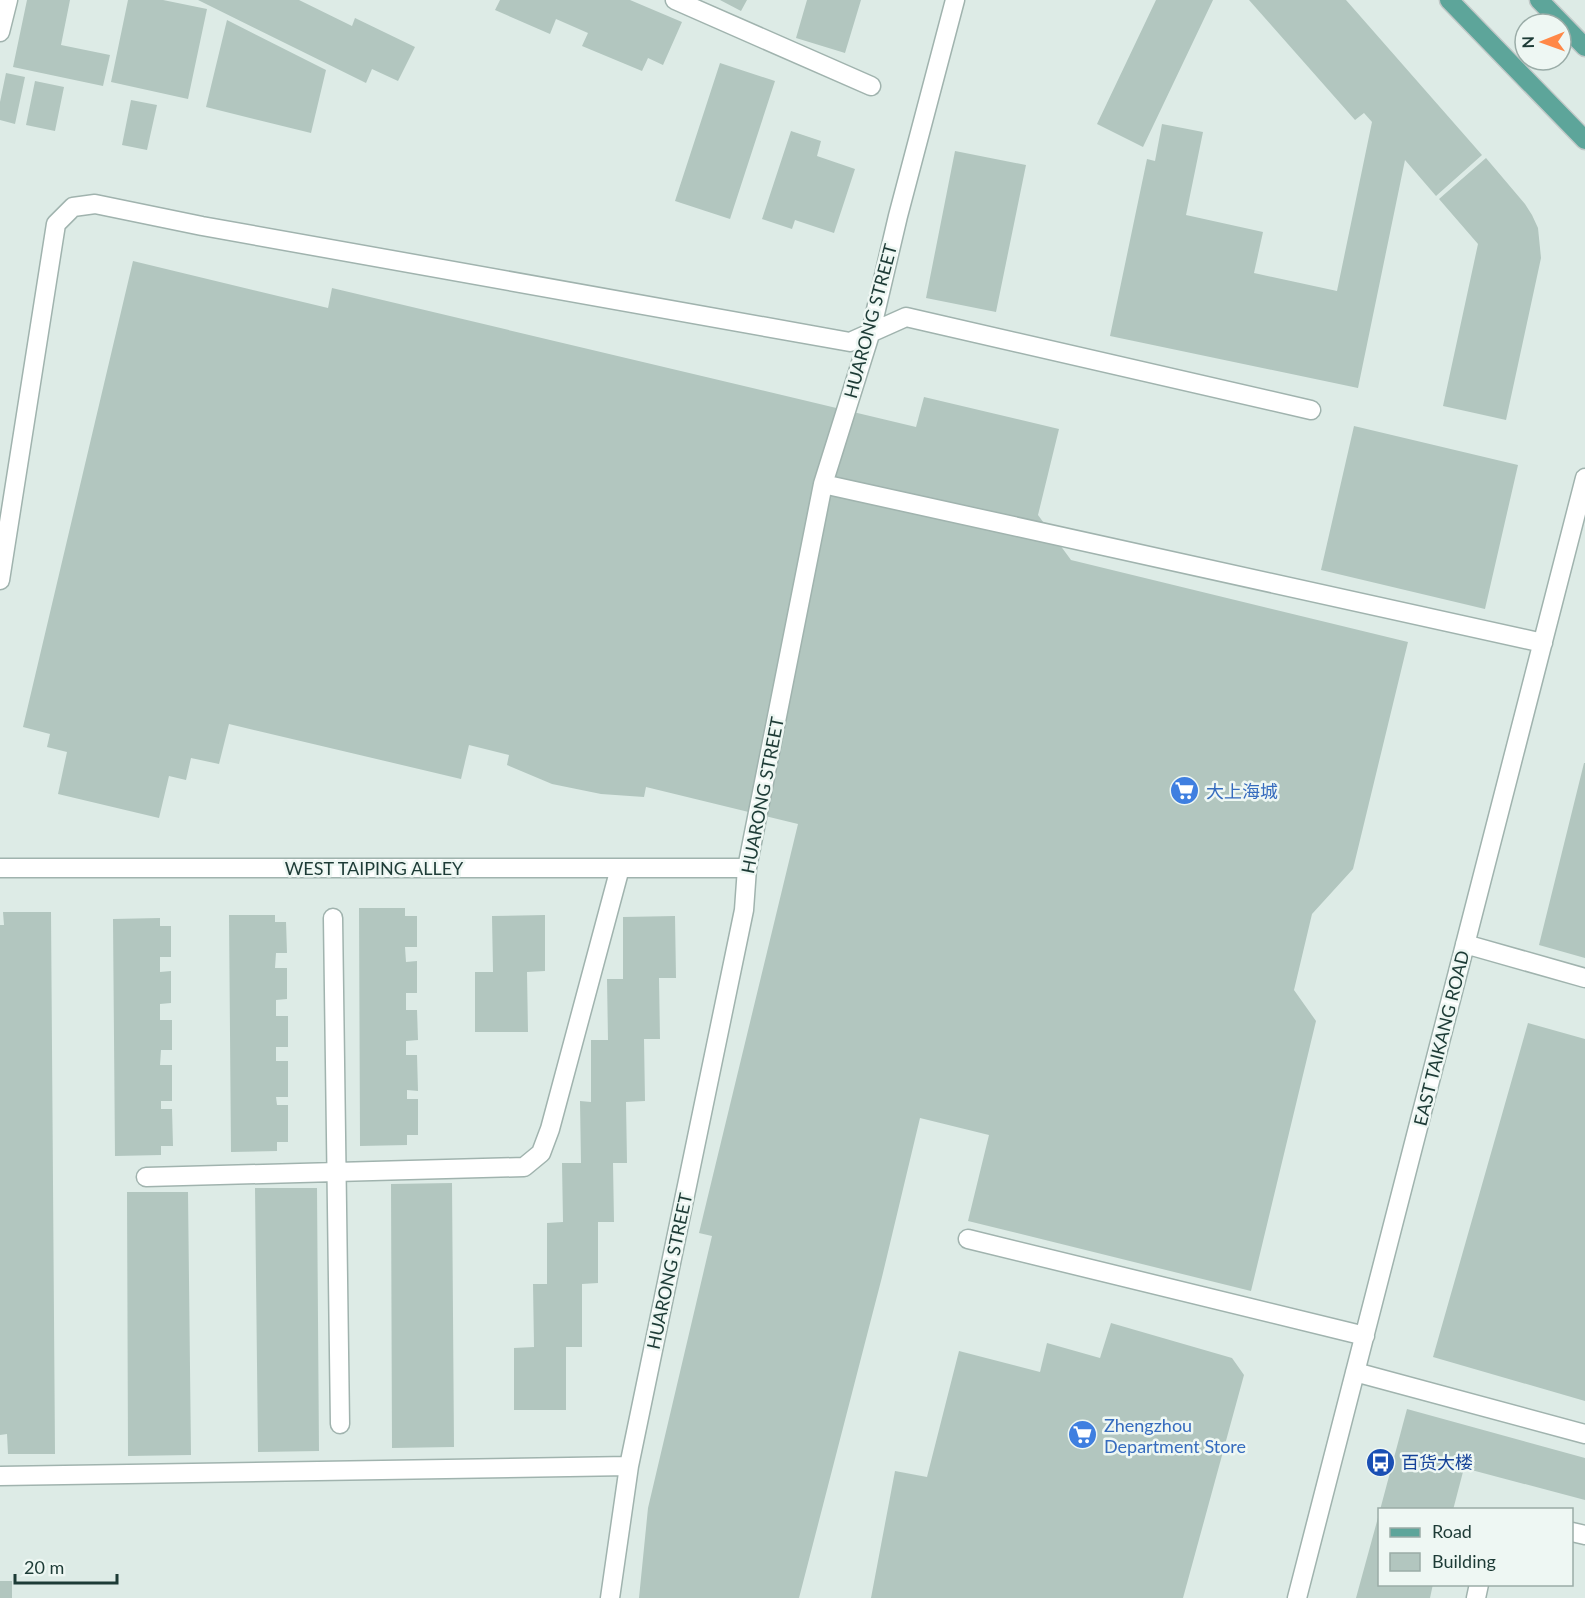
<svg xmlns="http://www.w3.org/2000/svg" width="1585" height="1598" viewBox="0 0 1585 1598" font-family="Lato,'Noto Sans SC',sans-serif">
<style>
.building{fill:#b2c6bf}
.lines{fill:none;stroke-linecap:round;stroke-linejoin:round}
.minor-casing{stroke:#a0b3ae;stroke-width:21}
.major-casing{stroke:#c0c8c7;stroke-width:21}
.minor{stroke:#fff;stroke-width:18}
.major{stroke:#5da59a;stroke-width:18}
.labels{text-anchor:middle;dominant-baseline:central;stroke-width:5;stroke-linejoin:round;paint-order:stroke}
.street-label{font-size:18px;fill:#1d3b36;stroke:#eef7f3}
.shop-label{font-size:18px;fill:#366cbe;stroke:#eef7f3;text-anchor:start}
.transit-label{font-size:18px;fill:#164399;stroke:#eef7f3;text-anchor:start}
</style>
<rect width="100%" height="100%" fill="#ddebe6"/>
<path class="building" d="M 27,0 L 70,0 L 61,45 L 110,55 L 103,86 L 13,67 Z
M 128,0 L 163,0 L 207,9 L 188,99 L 111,82 Z
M 198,0 L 299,0 L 352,26 L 355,18 L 415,47 L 398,81 L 372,69 L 366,83 Z
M 500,0 L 630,0 L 682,22 L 663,65 L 648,58 L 642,71 L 582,46 L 588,33 L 556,19 L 550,34 L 495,10 Z
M 720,0 L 747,0 L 741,11 Z
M 807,0 L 861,0 L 845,53 L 796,38 Z
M 1156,0 L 1213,0 L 1143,147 L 1097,124 Z
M 1249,0 L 1346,0 L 1482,155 L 1436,196 L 1405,160 L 1358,388 L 1110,336 L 1147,159 L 1155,161 L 1162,124 L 1203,132 L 1186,215 L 1263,232 L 1254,273 L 1337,291 L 1372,122 L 1364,113 L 1355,120 Z
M 227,20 L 326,70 L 311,133 L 206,107 Z
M 720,63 L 775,81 L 730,219 L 675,201 Z
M 6,73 L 25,77 L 15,124 L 0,120 L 0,102 Z
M 35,81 L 64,87 L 55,131 L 26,125 Z
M 131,100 L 157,105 L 147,150 L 122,145 Z
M 791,131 L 821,141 L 817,156 L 855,169 L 834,233 L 795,220 L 792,229 L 762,219 Z
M 955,151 L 1026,165 L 996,312 L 926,298 Z
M 1486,158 L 1525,204 L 1532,215 L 1538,228 L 1541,258 L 1506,420 L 1443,406 L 1478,244 L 1439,199 Z
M 133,261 L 328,308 L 332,288 L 916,427 L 924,397 L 1059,429 L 1038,515 L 1071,560 L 1408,642 L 1353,869 L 1312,914 L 1294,990 L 1316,1021 L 1251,1291 L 968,1221 L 989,1135 L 920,1118 L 882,1277 L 799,1598 L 639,1598 L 648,1508 L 712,1236 L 699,1233 L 798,824 L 646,787 L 644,797 L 601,794 L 552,784 L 507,765 L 509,755 L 469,745 L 461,779 L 229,724 L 219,764 L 191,758 L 186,780 L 169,776 L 159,818 L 58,794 L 67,752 L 47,747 L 50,734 L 23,727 Z
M 1354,426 L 1518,465 L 1485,609 L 1321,570 Z
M 1584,763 L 1585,763 L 1585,958 L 1539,945 Z
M 359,908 L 405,908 L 405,916 L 417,916 L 417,947 L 405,947 L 406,962 L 417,961 L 417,993 L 406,993 L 406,1010 L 417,1010 L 418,1040 L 406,1041 L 406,1055 L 417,1055 L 418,1091 L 407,1090 L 407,1099 L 418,1099 L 418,1135 L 407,1135 L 407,1145 L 360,1146 Z
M 3,912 L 51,912 L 55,1454 L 8,1454 L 7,1434 L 0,1435 L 0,925 L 4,925 Z
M 229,915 L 275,915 L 275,922 L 286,922 L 287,953 L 276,953 L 275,968 L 287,968 L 287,999 L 276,1000 L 276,1016 L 288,1016 L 288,1047 L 276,1047 L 276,1061 L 288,1061 L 288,1097 L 276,1097 L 277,1105 L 288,1105 L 288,1142 L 277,1142 L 277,1151 L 231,1152 Z
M 545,915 L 545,971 L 527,972 L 528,1032 L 475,1032 L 475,972 L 493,972 L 492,916 Z
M 675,916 L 676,978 L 659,978 L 660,1039 L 644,1039 L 645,1101 L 626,1102 L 627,1163 L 613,1163 L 614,1222 L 598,1222 L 598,1283 L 582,1284 L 582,1347 L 566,1347 L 566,1410 L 514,1410 L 514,1348 L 534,1347 L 533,1284 L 547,1284 L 547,1223 L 563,1222 L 562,1163 L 581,1163 L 580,1101 L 591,1102 L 591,1040 L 608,1040 L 607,979 L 623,979 L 623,917 Z
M 160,918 L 160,926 L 171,926 L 171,957 L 160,957 L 160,972 L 171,971 L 171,1003 L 160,1004 L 160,1020 L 172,1020 L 172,1050 L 161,1050 L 160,1065 L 172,1065 L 172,1101 L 161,1101 L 161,1109 L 172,1109 L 173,1146 L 161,1146 L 161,1155 L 115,1156 L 113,919 Z
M 1528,1023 L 1585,1039 L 1585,1401 L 1433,1357 Z
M 452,1183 L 454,1447 L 392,1448 L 391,1184 Z
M 255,1188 L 317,1188 L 319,1451 L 258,1452 Z
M 127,1192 L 188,1192 L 191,1455 L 128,1456 Z
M 1111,1323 L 1232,1358 L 1244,1375 L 1183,1598 L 871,1598 L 895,1471 L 927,1477 L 959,1351 L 1040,1372 L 1047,1343 L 1100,1358 Z
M 1407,1409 L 1585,1458 L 1585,1500 L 1464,1468 L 1453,1510 L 1380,1510 Z
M 1379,1514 L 1380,1584 L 1433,1584 L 1430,1598 L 1356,1598 Z
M 0,1581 L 12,1581 L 12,1598 L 0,1598 Z"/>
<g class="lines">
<defs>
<path id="minor" d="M 675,0 L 871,86
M 0,32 L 8,0
M 823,484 L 1543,643
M 0,580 L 56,224 L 73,207 L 95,204 L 202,226 L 850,342 L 906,317 L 1311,410
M 0,868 L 747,868
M 333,918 L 340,1424
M 1465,944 L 1585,978
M 146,1177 L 524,1167 L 541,1153 L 550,1129 L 620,868
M 968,1239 L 1365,1336
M 1355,1372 L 1585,1434
M 0,1476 L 629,1466
M 1572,1532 L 1585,1535
M 610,1598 L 629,1466 L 744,910 L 747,868 L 823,484 L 871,331 L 898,216 L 955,0
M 1297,1598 L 1585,478
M 1476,1598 L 1479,1584"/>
<path id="major" d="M 1449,0 L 1585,140
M 1539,0 L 1585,47"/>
</defs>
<use href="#minor" class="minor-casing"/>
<use href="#major" class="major-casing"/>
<use href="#minor" class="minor"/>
<use href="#major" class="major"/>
</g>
<defs>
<symbol id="supermarket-disc" viewBox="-11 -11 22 22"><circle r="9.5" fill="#3f7fe0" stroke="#eef7f3"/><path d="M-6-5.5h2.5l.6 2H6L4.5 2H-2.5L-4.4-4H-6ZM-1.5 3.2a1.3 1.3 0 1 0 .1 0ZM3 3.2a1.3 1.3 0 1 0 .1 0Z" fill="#fff"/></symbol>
<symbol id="bus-disc" viewBox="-11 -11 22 22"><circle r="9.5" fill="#1a4fb4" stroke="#eef7f3"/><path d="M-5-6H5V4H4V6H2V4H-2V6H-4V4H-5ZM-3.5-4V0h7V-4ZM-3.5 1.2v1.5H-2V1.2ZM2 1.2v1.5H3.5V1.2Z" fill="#fff"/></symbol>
</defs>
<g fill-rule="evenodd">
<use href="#supermarket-disc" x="1168" y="774" width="33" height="33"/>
<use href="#supermarket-disc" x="1066" y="1418" width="33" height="33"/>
<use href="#bus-disc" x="1364" y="1446" width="33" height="33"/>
</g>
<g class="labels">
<g class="street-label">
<text transform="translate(870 321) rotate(-75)">HUARONG STREET</text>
<text transform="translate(762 795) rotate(-79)">HUARONG STREET</text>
<text x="374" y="868">WEST TAIPING ALLEY</text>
<text transform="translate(1441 1038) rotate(-76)">EAST TAIKANG ROAD</text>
<text transform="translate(669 1271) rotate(-78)">HUARONG STREET</text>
</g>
<g class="shop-label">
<text x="1206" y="791">大上海城</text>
<text x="1104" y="1425">Zhengzhou<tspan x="1104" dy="21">Department Store</tspan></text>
</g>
<g class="transit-label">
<text x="1401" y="1462">百货大楼</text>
</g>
</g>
<rect x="1378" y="1508" width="195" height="78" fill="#eef7f3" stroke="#9aaca7" stroke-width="1.5"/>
<rect x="1390" y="1528" width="30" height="9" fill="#5da59a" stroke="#9aaca7" stroke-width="1.5"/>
<text x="1432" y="1538" font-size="18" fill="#1d3b36">Road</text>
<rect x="1390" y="1553" width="30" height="18" fill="#b2c6bf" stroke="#9aaca7" stroke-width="1.5"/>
<text x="1432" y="1568" font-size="18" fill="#1d3b36">Building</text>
<g transform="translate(1543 42) rotate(269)"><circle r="28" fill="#eef7f3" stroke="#9aaca7" stroke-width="1.5"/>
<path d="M0-4.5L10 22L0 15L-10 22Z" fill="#ff8847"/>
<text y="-9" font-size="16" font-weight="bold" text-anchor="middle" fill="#1d3b36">N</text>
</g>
<path d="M15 1574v9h102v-9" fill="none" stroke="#1d3b36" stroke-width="3"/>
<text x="24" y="1574" font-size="18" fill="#1d3b36" stroke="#eef7f3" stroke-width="4.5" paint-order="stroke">20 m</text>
</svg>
